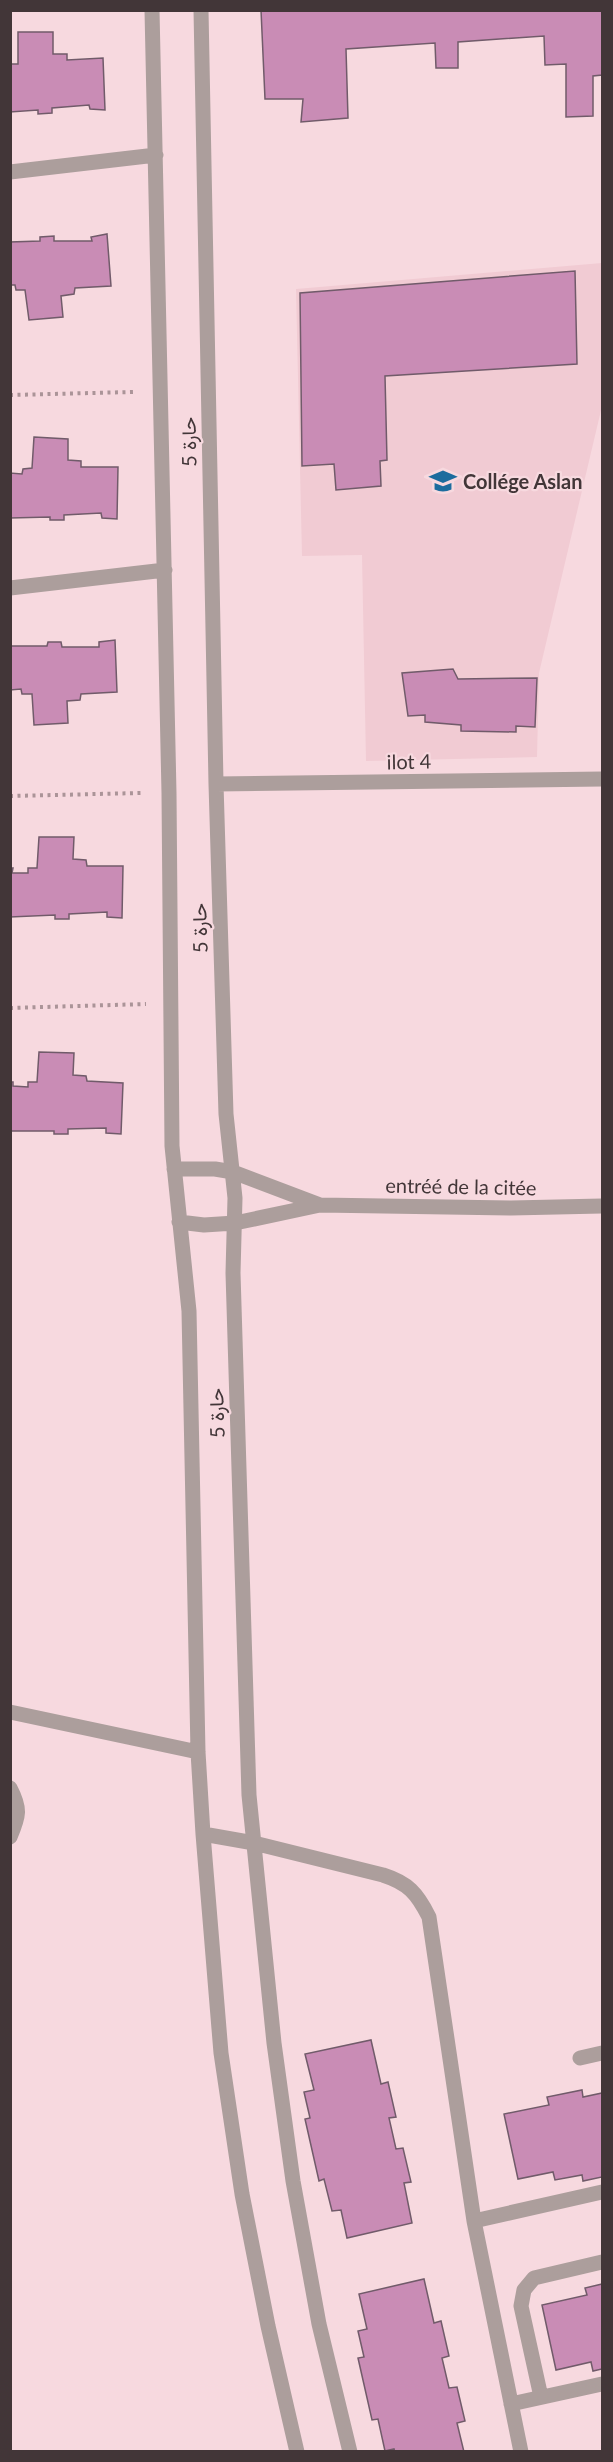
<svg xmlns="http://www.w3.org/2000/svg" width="613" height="2462" viewBox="0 0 613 2462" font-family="Lato,Vazirmatn,sans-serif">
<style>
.built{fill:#f1cbd3}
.building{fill:#c98cb5;stroke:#715b6a;stroke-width:1.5}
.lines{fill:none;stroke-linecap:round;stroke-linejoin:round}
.path{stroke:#ab9498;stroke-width:4;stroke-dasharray:3 4.5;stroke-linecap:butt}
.minor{stroke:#ac9e9c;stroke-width:15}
.labels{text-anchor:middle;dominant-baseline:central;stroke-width:4.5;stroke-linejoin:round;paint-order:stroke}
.street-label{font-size:20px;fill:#423638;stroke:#f7d9df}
.poi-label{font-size:20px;font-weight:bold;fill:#423638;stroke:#f7d9df;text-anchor:start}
</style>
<rect width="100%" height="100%" fill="#f7d9df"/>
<path class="built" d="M 602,263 L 602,406 L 539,673 L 537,757 L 366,761 L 362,555 L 302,556 L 296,289 Z"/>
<path class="building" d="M 261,10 L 602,10 L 602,75 L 593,76 L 593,116 L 566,117 L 566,64 L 545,65 L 544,36 L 458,42 L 458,68 L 436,68 L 435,43 L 346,49 L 348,118 L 301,122 L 303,99 L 265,99 Z
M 18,32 L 53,32 L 53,54 L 67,54 L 67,60 L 103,58 L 105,110 L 90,109 L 89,105 L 52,108 L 52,113 L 38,114 L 38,110 L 10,112 L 10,64 L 18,64 Z
M 107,234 L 111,286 L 75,288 L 74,294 L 61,296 L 63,317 L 29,320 L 25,290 L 16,290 L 15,285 L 10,285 L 10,242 L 40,241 L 40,237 L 54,236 L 54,241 L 92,241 L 91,237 Z
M 575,271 L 577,364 L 385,376 L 387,460 L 380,461 L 381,486 L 336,490 L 334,464 L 302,466 L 300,293 Z
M 34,437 L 68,439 L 68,460 L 81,461 L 81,467 L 118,467 L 117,519 L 102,518 L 101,513 L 64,515 L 64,520 L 50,520 L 50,517 L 10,518 L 10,473 L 22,474 L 23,469 L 32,468 Z
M 115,640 L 117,692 L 81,694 L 80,700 L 67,701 L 68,723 L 34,725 L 32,694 L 22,694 L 21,689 L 10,690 L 10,646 L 47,646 L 48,642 L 61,642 L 62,647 L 99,647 L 99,642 Z
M 453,669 L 458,679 L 537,678 L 535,727 L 516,726 L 516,732 L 461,731 L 461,725 L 425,722 L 425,715 L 408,716 L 402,673 Z
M 39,837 L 74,837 L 73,859 L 86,860 L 87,866 L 123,866 L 122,918 L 107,917 L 107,912 L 69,914 L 69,919 L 55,919 L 55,915 L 10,917 L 10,868 L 13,868 L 12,873 L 28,873 L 28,868 L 37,868 Z
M 39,1052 L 74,1053 L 73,1075 L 86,1076 L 87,1081 L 123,1083 L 121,1134 L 106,1133 L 106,1128 L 68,1129 L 68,1134 L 54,1134 L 54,1131 L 10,1131 L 10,1082 L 13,1082 L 13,1086 L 28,1087 L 28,1082 L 37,1082 Z
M 371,2040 L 381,2084 L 388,2082 L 396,2117 L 389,2118 L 396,2149 L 403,2148 L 411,2182 L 404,2183 L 412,2223 L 347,2238 L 341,2210 L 332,2211 L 324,2179 L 319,2181 L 305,2119 L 310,2118 L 304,2092 L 314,2090 L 305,2054 Z
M 582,2090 L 583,2097 L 602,2093 L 602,2177 L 583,2181 L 582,2175 L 555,2180 L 553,2172 L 518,2179 L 504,2114 L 549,2105 L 547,2097 Z
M 424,2279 L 434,2323 L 441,2321 L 449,2356 L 442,2358 L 449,2388 L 457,2387 L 465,2421 L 457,2423 L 464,2452 L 395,2452 L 394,2449 L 385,2451 L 378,2419 L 372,2420 L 358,2358 L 364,2357 L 358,2331 L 367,2329 L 359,2294 Z
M 602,2284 L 602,2369 L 593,2371 L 591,2362 L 556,2370 L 542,2305 L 587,2295 L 585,2288 Z"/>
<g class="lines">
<path class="path" d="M 10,395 L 133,392
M 10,796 L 141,793
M 10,1008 L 146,1004"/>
<path class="minor" d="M 152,10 L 169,793 L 172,1146 L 189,1311 L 198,1752 L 203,1834 L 221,2053 L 242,2194 L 268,2326 L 297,2452
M 201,10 L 216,784 L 226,1114 L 235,1198 L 233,1273 L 249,1795 L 274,2043 L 293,2181 L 319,2324 L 350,2452
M 10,172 L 156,155
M 10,588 L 165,570
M 216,784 L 602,779
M 174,1169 L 215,1169 L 233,1172 L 320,1205
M 179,1222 L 204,1225 L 235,1223 L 320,1205 L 511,1208 L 602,1206
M 10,1712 L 198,1752
M 10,1788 C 21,1809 19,1816 10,1837
M 203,1834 L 254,1843 L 383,1875 C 408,1883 417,1893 429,1917 L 474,2221 L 521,2452
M 580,2058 L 602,2053
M 474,2221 L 602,2192
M 541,2397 L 521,2306 L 524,2290 L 534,2278 L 602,2262
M 511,2404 L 602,2384"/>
</g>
<defs>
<symbol id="school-bare" viewBox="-9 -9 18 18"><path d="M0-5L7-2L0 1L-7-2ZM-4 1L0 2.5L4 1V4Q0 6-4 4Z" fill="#1c6c9e" stroke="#f7d9df" stroke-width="2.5" paint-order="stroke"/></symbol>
</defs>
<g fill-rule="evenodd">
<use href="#school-bare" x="424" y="462" width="38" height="38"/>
</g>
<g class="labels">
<g class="street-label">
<text transform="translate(188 442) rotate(-91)">حارة 5</text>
<text transform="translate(409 761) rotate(-1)">ilot 4</text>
<text transform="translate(199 928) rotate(-92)">حارة 5</text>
<text transform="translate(461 1186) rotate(1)">entréé de la citée</text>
<text transform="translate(216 1413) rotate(-92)">حارة 5</text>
</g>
<g class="poi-label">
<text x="463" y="481">Collége Aslan</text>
</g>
</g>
<rect width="613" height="2462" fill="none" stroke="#423638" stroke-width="24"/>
</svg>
